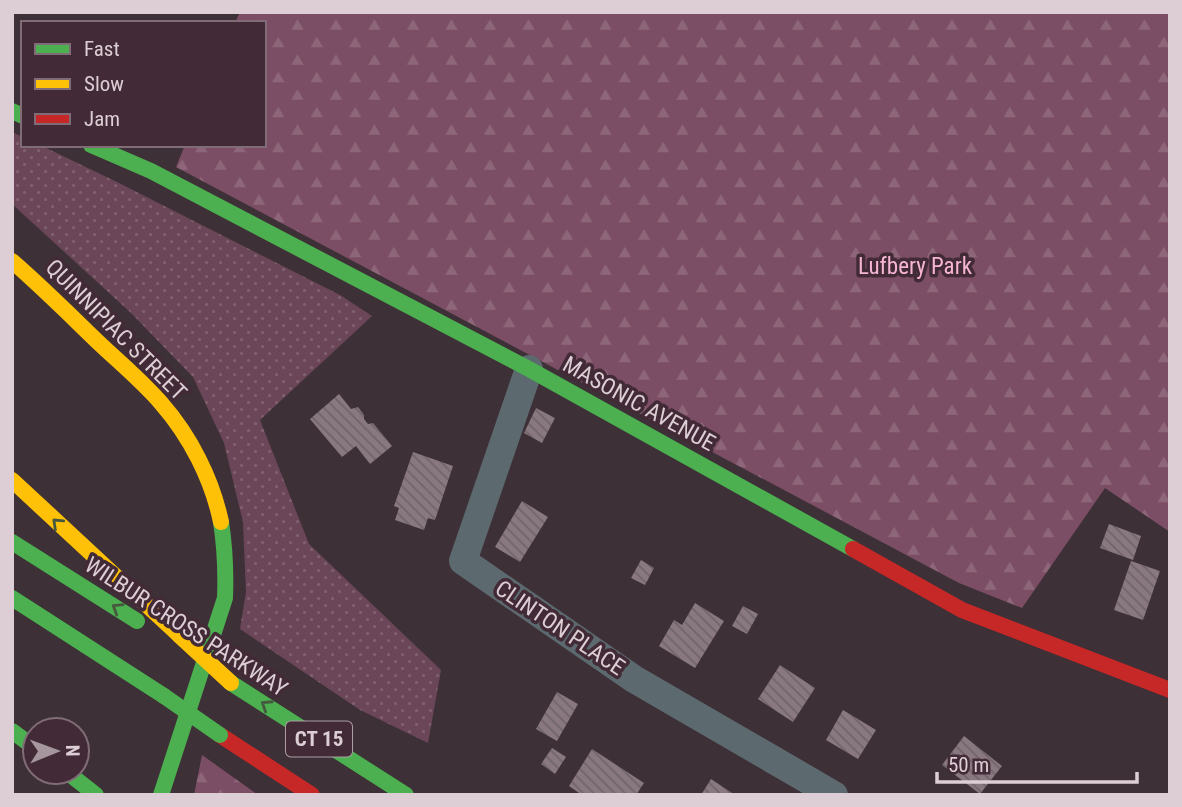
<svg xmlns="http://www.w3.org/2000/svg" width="1182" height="807" viewBox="0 0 1182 807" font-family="'Roboto Condensed',sans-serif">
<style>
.grass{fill:url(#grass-dots)}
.forest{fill:url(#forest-firs)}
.building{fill:url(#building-back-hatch)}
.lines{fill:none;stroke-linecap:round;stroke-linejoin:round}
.street{stroke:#5c696f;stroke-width:28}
.fast{stroke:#4caf50;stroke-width:16}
.slow{stroke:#ffc107;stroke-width:16}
.jam{stroke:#c62828;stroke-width:16}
.fast-bridge{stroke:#4caf50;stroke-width:16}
.slow-bridge{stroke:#ffc107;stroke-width:16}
.oneway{stroke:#46593f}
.labels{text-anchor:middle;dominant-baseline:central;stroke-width:7;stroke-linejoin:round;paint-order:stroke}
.shield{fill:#422b36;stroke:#ae9da5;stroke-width:2}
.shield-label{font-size:21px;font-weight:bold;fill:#ddced5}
.park-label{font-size:23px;fill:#f5b5d3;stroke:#422b36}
.street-label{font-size:23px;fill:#ddced5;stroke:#422b36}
</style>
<defs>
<pattern id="grass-dots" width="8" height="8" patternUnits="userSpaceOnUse" patternTransform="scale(1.75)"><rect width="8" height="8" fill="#6b4658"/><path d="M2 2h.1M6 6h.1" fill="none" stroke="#80606f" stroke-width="1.8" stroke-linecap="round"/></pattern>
<pattern id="forest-firs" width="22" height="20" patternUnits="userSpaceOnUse" patternTransform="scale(1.75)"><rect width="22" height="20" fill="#7c4e65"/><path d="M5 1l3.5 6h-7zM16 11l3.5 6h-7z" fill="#8e667a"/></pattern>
<pattern id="building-back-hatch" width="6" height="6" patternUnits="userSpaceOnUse" patternTransform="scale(1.75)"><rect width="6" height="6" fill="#897880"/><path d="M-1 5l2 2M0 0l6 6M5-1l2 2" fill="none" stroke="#70646a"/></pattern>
</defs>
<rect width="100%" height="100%" fill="#3d3036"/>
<path class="grass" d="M 12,132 L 23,137 L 23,145 L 40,145 L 119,183 L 340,295 L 372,316 L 260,420 L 309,544 L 441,670 L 428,743 L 360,710 L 240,629 L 246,592 L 243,522 L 224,443 L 193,377 L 131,313 L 12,204 Z"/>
<path class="forest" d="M 240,12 L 1170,12 L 1170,532 L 1105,488 L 1022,608 L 959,583 L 176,167 L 185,145 L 264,145 L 264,23 L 235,23 Z
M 202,755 L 258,795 L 194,795 Z"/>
<path class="building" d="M 339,394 L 351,409 L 358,407 L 364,415 L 364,419 L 368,424 L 373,423 L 392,446 L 370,464 L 356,446 L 342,457 L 310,419 Z
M 536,408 L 555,418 L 542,443 L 524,433 Z
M 413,452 L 453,466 L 435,520 L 428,518 L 424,530 L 395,520 L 399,508 L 394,506 Z
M 522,501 L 548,517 L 520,562 L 495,547 Z
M 1109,524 L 1141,536 L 1133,560 L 1100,548 Z
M 641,560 L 654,568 L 645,585 L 631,578 Z
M 1131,561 L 1160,571 L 1143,620 L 1114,610 Z
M 695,603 L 724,621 L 695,668 L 659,646 L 674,620 L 682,625 Z
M 743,606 L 758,614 L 747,634 L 732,626 Z
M 780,665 L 815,688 L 793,722 L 758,699 Z
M 557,692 L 578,704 L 557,741 L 536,729 Z
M 843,710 L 876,730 L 858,759 L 826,740 Z
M 964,736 L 1002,766 L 980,794 L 942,765 Z
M 552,748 L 566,757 L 555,774 L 541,764 Z
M 592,749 L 644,783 L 636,795 L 582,795 L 569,786 Z
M 711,779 L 735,795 L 701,795 Z"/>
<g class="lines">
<path class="street" d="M 529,369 L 463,561 L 634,679 L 834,795"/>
<path class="fast" d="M 12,111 L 23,116
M 91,145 L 151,171 L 529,369 L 853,549
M 12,542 L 137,621
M 12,598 L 164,696
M 231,683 L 406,795
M 12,731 L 35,748
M 67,772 L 96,795
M 161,795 L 225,598 C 226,572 225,548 221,522"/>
<path class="slow" d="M 12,261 C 42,287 70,315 99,343 C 119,362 142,381 161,403 C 190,436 212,479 221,522
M 12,480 L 179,635"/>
<path class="jam" d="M 853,549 L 962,610 L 1170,690
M 220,735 L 312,795"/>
<path class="fast-bridge" d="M 164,696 L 220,735"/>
<path class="slow-bridge" d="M 179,635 L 231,683"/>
</g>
<defs><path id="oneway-chevron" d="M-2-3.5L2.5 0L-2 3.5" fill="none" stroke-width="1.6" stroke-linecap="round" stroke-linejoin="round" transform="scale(1.75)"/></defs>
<g class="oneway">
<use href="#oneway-chevron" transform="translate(57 523) rotate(-137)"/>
<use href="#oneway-chevron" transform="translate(117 608) rotate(-148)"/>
<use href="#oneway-chevron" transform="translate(266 705) rotate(-147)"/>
</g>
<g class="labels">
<rect class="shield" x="286" y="721.5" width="66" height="35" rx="5"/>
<g class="shield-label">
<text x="319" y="739">CT 15</text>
</g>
<g class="park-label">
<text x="915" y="266">Lufbery Park</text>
</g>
<g class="street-label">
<text transform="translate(116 330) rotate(45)">QUINNIPIAC STREET</text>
<text transform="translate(639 404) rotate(29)">MASONIC AVENUE</text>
<text transform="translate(186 627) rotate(33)">WILBUR CROSS PARKWAY</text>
<text transform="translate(560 628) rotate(34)">CLINTON PLACE</text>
</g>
</g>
<rect width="1182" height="807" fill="none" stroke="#ddced5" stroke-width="28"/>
<rect x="21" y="21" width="245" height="126" fill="#422b36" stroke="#806c76" stroke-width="2"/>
<rect x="35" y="44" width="35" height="10" fill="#4caf50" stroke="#806c76" stroke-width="2"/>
<text x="84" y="56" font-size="21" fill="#ddced5">Fast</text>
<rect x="35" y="79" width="35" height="10" fill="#ffc107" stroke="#806c76" stroke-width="2"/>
<text x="84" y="91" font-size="21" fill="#ddced5">Slow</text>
<rect x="35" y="114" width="35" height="10" fill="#c62828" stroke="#806c76" stroke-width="2"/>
<text x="84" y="126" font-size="21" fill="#ddced5">Jam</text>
<g transform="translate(56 751) rotate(89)"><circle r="33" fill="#422b36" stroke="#806c76" stroke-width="2"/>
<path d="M0-5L12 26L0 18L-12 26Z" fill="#a5979d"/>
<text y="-10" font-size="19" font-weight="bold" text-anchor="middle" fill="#ddced5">N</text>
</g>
<path d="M937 772v10h200v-10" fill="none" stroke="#ddced5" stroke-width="3.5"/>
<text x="948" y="772" font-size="21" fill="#ddced5" stroke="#422b36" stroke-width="5" paint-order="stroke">50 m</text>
</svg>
